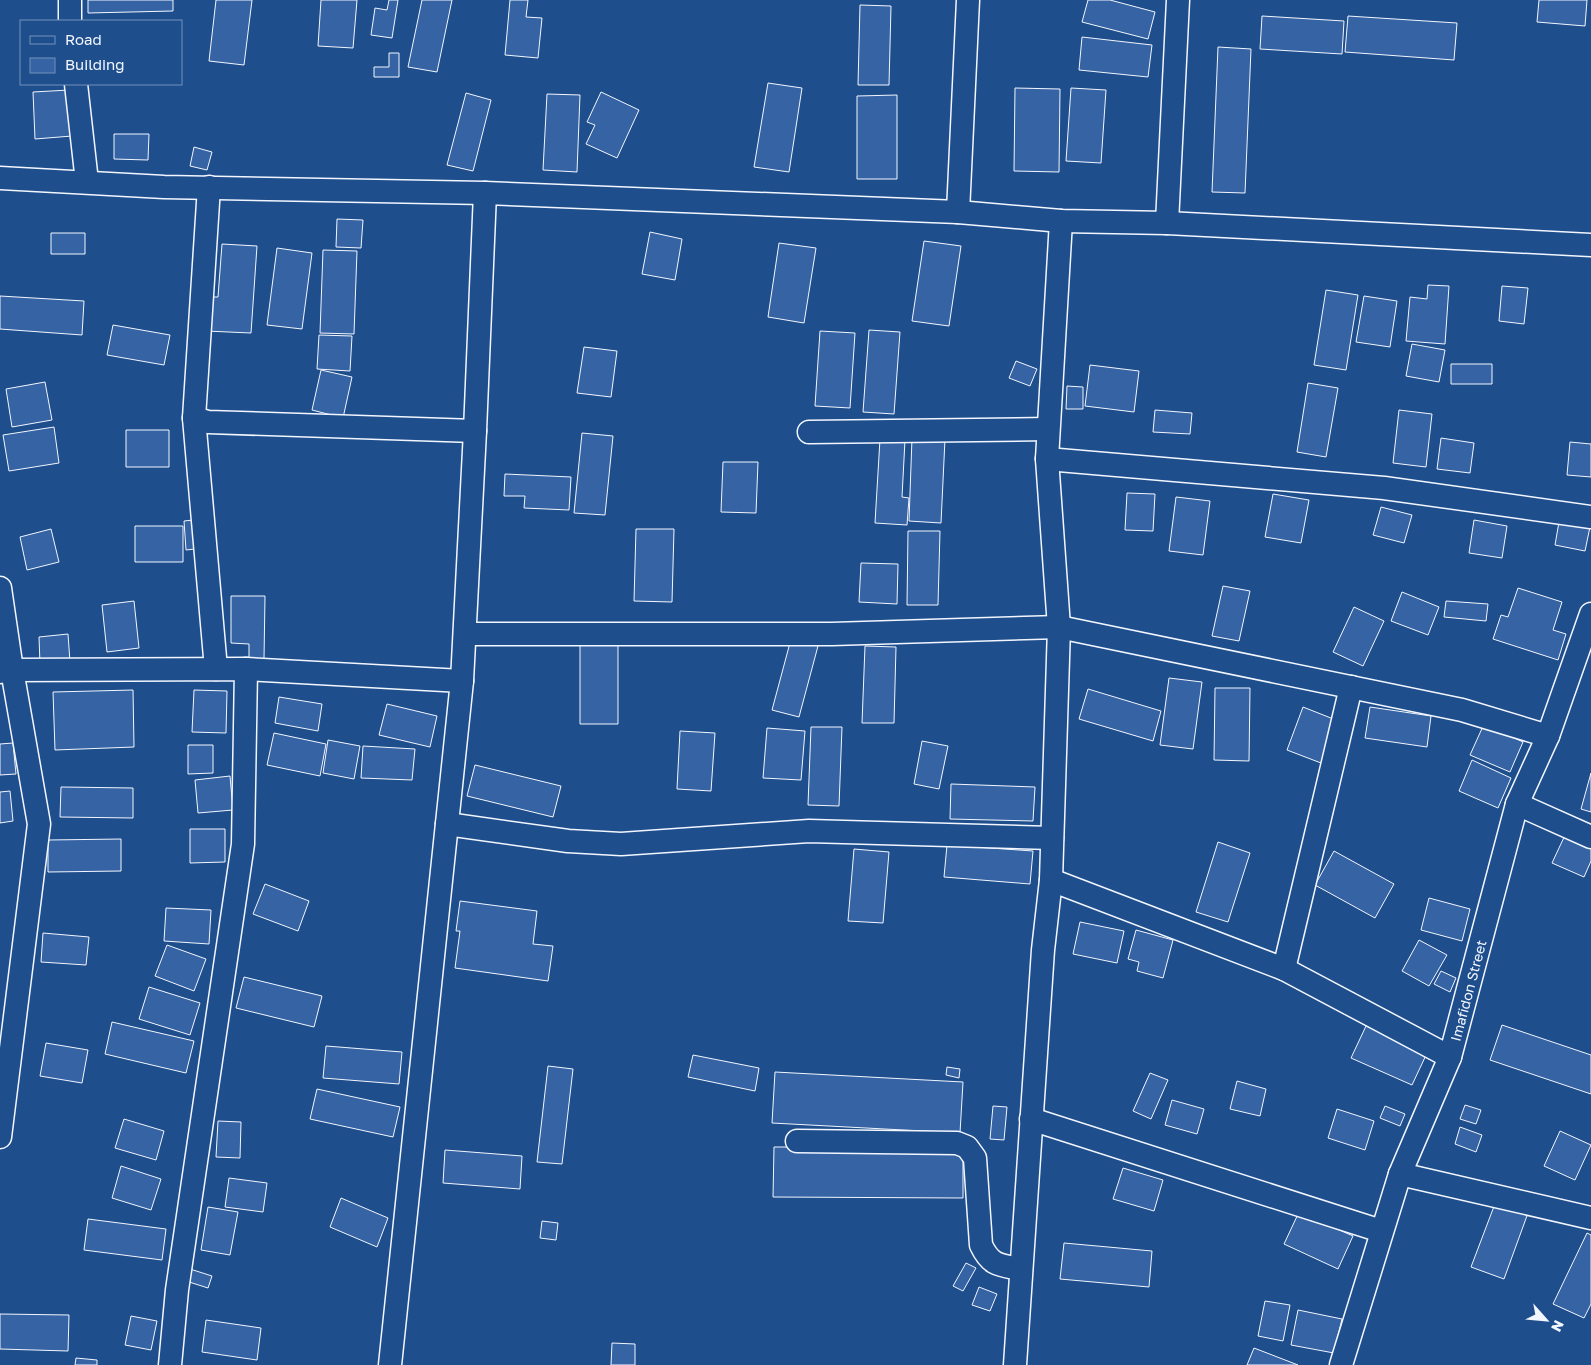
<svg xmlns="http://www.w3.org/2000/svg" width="1591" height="1365" viewBox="0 0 1591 1365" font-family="'Golos Text',sans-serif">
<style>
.building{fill:#3563a3;stroke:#f2f6ff}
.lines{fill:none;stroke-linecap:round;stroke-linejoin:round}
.minor-casing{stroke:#f2f6ff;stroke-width:25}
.minor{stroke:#1f4e8c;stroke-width:22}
.labels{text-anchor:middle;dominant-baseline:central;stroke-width:4;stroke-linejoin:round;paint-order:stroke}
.street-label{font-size:14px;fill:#f2f6ff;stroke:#1f4e8c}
</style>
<rect width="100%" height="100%" fill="#1f4e8c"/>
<path class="building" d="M 88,0 L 173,0 L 173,11 L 88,13 Z
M 216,0 L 252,0 L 244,65 L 209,61 Z
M 321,0 L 357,0 L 353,48 L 318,46 Z
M 389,0 L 398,0 L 392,38 L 371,35 L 375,8 L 387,10 Z
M 422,0 L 452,0 L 437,72 L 408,67 Z
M 510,0 L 528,0 L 526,17 L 542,18 L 538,58 L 505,55 Z
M 1088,0 L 1110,0 L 1155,12 L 1148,39 L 1082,22 Z
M 1539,0 L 1587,0 L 1585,26 L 1537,22 Z
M 860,5 L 891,6 L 889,85 L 858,85 Z
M 1262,16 L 1344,21 L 1342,54 L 1260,49 Z
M 1348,16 L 1457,23 L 1454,60 L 1345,52 Z
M 1082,37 L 1152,45 L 1148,77 L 1079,70 Z
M 1218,47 L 1251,49 L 1245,193 L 1212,192 Z
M 389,53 L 399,53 L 399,77 L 374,77 L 374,67 L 389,67 Z
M 768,83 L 802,88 L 789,172 L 754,167 Z
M 1015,88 L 1060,89 L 1059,172 L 1014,171 Z
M 1071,88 L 1106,90 L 1101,163 L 1066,161 Z
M 69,90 L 72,136 L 35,139 L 33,92 Z
M 601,92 L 639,110 L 617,158 L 586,144 L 595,125 L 587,122 Z
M 466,93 L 491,100 L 473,171 L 447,165 Z
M 547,94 L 580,95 L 577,172 L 543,170 Z
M 897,95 L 897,179 L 857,179 L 857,96 Z
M 114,134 L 149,134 L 148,160 L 114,159 Z
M 194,147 L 212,152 L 207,170 L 190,166 Z
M 337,219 L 363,220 L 361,248 L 336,247 Z
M 650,232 L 682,239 L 675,280 L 642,274 Z
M 51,233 L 85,233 L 85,254 L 51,254 Z
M 924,241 L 961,246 L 949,326 L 912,321 Z
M 779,243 L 816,248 L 804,323 L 768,317 Z
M 222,244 L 257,246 L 251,333 L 206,331 L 209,297 L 218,297 Z
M 277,248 L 312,253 L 302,329 L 267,325 Z
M 323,250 L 357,251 L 354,334 L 320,333 Z
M 1428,285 L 1449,286 L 1445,344 L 1406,341 L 1410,297 L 1427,299 Z
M 1502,286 L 1528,288 L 1524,324 L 1499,321 Z
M 1326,290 L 1358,295 L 1346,370 L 1314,365 Z
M 0,296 L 84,301 L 82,335 L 0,329 Z
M 1364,296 L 1397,301 L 1390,347 L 1356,342 Z
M 113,325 L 170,335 L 164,365 L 107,355 Z
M 869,330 L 900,332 L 894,414 L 863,412 Z
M 820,331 L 855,333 L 850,408 L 815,406 Z
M 319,335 L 352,336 L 350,371 L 317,369 Z
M 1412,344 L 1445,350 L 1439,382 L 1406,376 Z
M 584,347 L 617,351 L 611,397 L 577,393 Z
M 1016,361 L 1037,369 L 1030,386 L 1009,378 Z
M 1451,364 L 1492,364 L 1492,384 L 1451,384 Z
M 1090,365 L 1139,371 L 1134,412 L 1085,406 Z
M 321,370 L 352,377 L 343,418 L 312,410 Z
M 45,382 L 52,420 L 12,427 L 6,389 Z
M 1308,383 L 1338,388 L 1326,457 L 1297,452 Z
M 1067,386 L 1083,387 L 1083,409 L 1066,409 Z
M 1155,410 L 1192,413 L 1190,434 L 1153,432 Z
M 1399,410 L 1432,414 L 1426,467 L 1393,463 Z
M 54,427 L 59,463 L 9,471 L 3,435 Z
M 126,430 L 169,430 L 169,467 L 126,467 Z
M 582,433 L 613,436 L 605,515 L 574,513 Z
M 912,438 L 945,439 L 941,523 L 909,521 Z
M 1441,438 L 1474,443 L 1470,473 L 1437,469 Z
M 880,439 L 905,440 L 902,497 L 909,498 L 907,525 L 875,523 Z
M 1570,442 L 1591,444 L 1591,477 L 1567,475 Z
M 723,462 L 758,462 L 756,513 L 721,512 Z
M 505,474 L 571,477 L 569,510 L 524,508 L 525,496 L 504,496 Z
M 1127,493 L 1155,494 L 1153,531 L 1125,530 Z
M 1273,494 L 1309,500 L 1301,543 L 1265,537 Z
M 1176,497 L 1210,501 L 1203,555 L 1169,551 Z
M 1381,507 L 1412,515 L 1404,543 L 1373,535 Z
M 1560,516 L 1591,522 L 1585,551 L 1555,545 Z
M 193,520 L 195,549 L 186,550 L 184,521 Z
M 1474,520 L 1507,526 L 1502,558 L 1469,553 Z
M 135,526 L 183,526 L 183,562 L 135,562 Z
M 51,529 L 59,562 L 27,570 L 20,537 Z
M 636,529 L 674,529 L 672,602 L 634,601 Z
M 908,531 L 940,531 L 938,605 L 907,605 Z
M 861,563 L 898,564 L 897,604 L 859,602 Z
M 1223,586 L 1250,591 L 1239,641 L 1212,636 Z
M 1518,588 L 1562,602 L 1553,630 L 1566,634 L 1558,660 L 1493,639 L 1501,615 L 1508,617 Z
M 1402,592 L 1439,607 L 1428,635 L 1391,621 Z
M 231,596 L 265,596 L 264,659 L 249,660 L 249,644 L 231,643 Z
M 134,601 L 139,648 L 107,652 L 102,605 Z
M 1446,601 L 1488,604 L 1486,621 L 1444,617 Z
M 1354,607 L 1384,621 L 1363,666 L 1333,652 Z
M 68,634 L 70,662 L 40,664 L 39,637 Z
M 791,639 L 818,646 L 799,717 L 772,710 Z
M 618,642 L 618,724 L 580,724 L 580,643 Z
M 865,646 L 896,647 L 894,723 L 862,723 Z
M 1169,678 L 1202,682 L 1193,749 L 1160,745 Z
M 1215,688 L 1250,688 L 1249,761 L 1214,760 Z
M 1088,689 L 1161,711 L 1153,741 L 1079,719 Z
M 133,690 L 134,747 L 55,750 L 53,692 Z
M 194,690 L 227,691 L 226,733 L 192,732 Z
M 279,697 L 322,704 L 318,731 L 275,723 Z
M 387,704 L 437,716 L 430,747 L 379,735 Z
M 1303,707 L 1336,720 L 1321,763 L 1287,750 Z
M 1370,707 L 1431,716 L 1427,747 L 1365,738 Z
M 1484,724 L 1523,742 L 1510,772 L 1470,755 Z
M 811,727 L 842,727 L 839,806 L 808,805 Z
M 767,728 L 805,731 L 801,780 L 763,778 Z
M 680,731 L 715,733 L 711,791 L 677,789 Z
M 274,733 L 326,744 L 320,776 L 267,765 Z
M 328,740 L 360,746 L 354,779 L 323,773 Z
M 922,741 L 948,746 L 939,789 L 914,784 Z
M 13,743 L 16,774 L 0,775 L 0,744 Z
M 188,745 L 213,745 L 213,773 L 188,774 Z
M 363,746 L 415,749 L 412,780 L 361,778 Z
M 1472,760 L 1511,778 L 1498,808 L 1459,791 Z
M 475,765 L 561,786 L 553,817 L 467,796 Z
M 1591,773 L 1591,812 L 1581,809 Z
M 230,776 L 233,810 L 198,813 L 195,780 Z
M 951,784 L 1035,787 L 1033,821 L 950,819 Z
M 61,787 L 133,788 L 133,818 L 60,817 Z
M 10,791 L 13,821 L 0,823 L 0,792 Z
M 190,829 L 225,829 L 225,862 L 190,863 Z
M 1566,833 L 1591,844 L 1591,861 L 1584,877 L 1552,863 Z
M 121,839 L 121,871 L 48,872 L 48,840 Z
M 1218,842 L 1250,853 L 1228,922 L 1196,912 Z
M 947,845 L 1033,851 L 1030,884 L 944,877 Z
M 854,849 L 889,852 L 883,923 L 848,921 Z
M 1334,851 L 1394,884 L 1375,918 L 1315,885 Z
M 265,884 L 309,901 L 298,931 L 253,914 Z
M 1429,898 L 1470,909 L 1462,941 L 1421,930 Z
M 460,901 L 537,911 L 533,944 L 553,946 L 548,981 L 455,968 L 460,931 L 456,931 Z
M 166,908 L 211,910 L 209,944 L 164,941 Z
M 1080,922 L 1124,931 L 1117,963 L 1073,954 Z
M 1136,930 L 1173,940 L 1163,978 L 1137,971 L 1139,962 L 1128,959 Z
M 43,933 L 89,937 L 86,965 L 41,962 Z
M 1419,940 L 1447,955 L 1429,986 L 1402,971 Z
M 167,945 L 206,959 L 194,991 L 155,976 Z
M 1441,971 L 1456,978 L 1450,992 L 1434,984 Z
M 244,977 L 322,996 L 314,1027 L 236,1008 Z
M 149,987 L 200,1003 L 190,1035 L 139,1019 Z
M 112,1022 L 194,1041 L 186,1073 L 105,1054 Z
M 1502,1025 L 1591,1055 L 1591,1094 L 1490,1060 Z
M 1366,1026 L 1427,1053 L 1412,1085 L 1351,1058 Z
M 46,1043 L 88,1050 L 82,1083 L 40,1076 Z
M 326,1046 L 402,1052 L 399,1084 L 323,1078 Z
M 693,1055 L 759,1068 L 755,1091 L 688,1077 Z
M 548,1066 L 573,1069 L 562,1164 L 537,1162 Z
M 947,1067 L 960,1069 L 959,1078 L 946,1075 Z
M 775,1072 L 963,1082 L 960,1133 L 772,1123 Z
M 1150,1073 L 1168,1080 L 1151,1119 L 1133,1111 Z
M 1237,1081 L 1266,1089 L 1260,1116 L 1230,1109 Z
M 317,1089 L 400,1107 L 393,1137 L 310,1119 Z
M 1172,1100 L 1204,1109 L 1197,1134 L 1165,1125 Z
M 1465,1105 L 1481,1110 L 1476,1124 L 1460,1119 Z
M 993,1106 L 1007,1107 L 1004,1140 L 990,1139 Z
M 1385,1106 L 1405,1114 L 1400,1126 L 1380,1118 Z
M 1337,1109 L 1374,1121 L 1365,1150 L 1328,1138 Z
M 124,1119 L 164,1131 L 156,1160 L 115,1148 Z
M 218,1121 L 241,1122 L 240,1158 L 216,1157 Z
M 1460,1127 L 1482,1135 L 1476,1152 L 1455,1144 Z
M 1560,1131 L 1591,1145 L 1575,1180 L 1544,1166 Z
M 774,1147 L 963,1147 L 963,1198 L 773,1197 Z
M 445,1150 L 522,1156 L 520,1189 L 443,1183 Z
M 121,1166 L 161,1179 L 151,1210 L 112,1198 Z
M 1123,1168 L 1163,1180 L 1154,1211 L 1113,1199 Z
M 229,1178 L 267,1183 L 263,1212 L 225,1207 Z
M 341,1198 L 388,1218 L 377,1247 L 330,1227 Z
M 1496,1201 L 1528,1213 L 1504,1279 L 1471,1267 Z
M 208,1207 L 238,1212 L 230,1255 L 201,1250 Z
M 1299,1212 L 1353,1236 L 1338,1269 L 1284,1244 Z
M 88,1219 L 166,1229 L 162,1260 L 84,1250 Z
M 542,1221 L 558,1223 L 556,1240 L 540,1238 Z
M 1587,1233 L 1591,1235 L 1591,1304 L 1584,1318 L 1553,1304 Z
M 1064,1243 L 1152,1251 L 1149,1287 L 1060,1279 Z
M 966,1263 L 976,1268 L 963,1291 L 953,1286 Z
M 190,1269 L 212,1276 L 208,1288 L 186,1281 Z
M 979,1287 L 997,1294 L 990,1311 L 972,1305 Z
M 1265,1301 L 1290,1305 L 1283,1341 L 1258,1336 Z
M 1298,1310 L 1342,1319 L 1334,1353 L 1291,1345 Z
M 0,1314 L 69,1315 L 68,1351 L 0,1349 Z
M 131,1316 L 157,1321 L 151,1350 L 125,1345 Z
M 206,1320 L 261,1328 L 257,1360 L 202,1352 Z
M 612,1343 L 635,1344 L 635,1365 L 611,1365 Z
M 1254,1348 L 1298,1365 L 1247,1365 Z
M 76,1358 L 97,1360 L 97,1365 L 75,1365 Z"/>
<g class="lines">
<defs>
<g id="minor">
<path d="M 70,21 L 70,0"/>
<path d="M 76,84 L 87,182"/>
<path d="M 0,178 L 164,187 L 485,193 L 958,212 L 1061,221 L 1167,223 L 1591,245"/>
<path d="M 209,187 L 194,418 L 216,669"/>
<path d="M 958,212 L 968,0"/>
<path d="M 1167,223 L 1178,0"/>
<path d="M 194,418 L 208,422 L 475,431"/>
<path d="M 809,432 L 1048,429"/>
<path d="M 1047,459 L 1384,488 L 1591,517"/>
<path d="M 0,588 L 12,670 L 39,824 L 0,1137"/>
<path d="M 465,634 L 832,634 L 1059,627 L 1462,710 L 1548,736"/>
<path d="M 0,672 L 12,670 L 246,669 L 462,681"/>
<path d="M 1517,804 L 1591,837"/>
<path d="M 447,824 L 568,841 L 621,844 L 809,831 L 1052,838"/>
<path d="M 1051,880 L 1284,969 L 1450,1057"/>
<path d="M 1284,969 L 1351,687"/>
<path d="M 1031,1119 L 1381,1231"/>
<path d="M 797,1141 L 957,1143 L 967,1147 L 975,1158 L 981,1245 C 991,1266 999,1265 1021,1269"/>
<path d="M 1400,1174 L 1591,1218"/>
<path d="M 170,1365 L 177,1290 L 243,844 L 246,669"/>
<path d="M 390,1365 L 462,681 L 475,431 L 485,193"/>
<path d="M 1015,1365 L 1043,950 L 1051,880 L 1059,627 L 1047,459 L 1061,221"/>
<path id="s1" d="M 1341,1365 L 1400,1174 L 1450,1057 L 1517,804 L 1548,736 L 1591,614"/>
</g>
</defs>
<use href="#minor" class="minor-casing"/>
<use href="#minor" class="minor"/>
</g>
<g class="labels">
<g class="street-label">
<text stroke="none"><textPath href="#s1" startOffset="396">Imafidon Street</textPath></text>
</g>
</g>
<rect x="20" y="20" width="162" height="65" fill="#1f4e8c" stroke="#7391ba"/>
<rect x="30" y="36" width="25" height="8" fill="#1f4e8c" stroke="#7391ba"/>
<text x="65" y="45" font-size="15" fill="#f2f6ff">Road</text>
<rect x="30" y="58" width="25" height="15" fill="#3563a3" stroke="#7391ba"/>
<text x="65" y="70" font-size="15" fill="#f2f6ff">Building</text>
<g transform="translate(1546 1320) rotate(117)" stroke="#1f4e8c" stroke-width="4" paint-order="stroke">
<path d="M0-4L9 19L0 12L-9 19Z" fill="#f2f6ff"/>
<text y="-8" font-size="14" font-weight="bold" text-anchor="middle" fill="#f2f6ff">N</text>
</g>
</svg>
